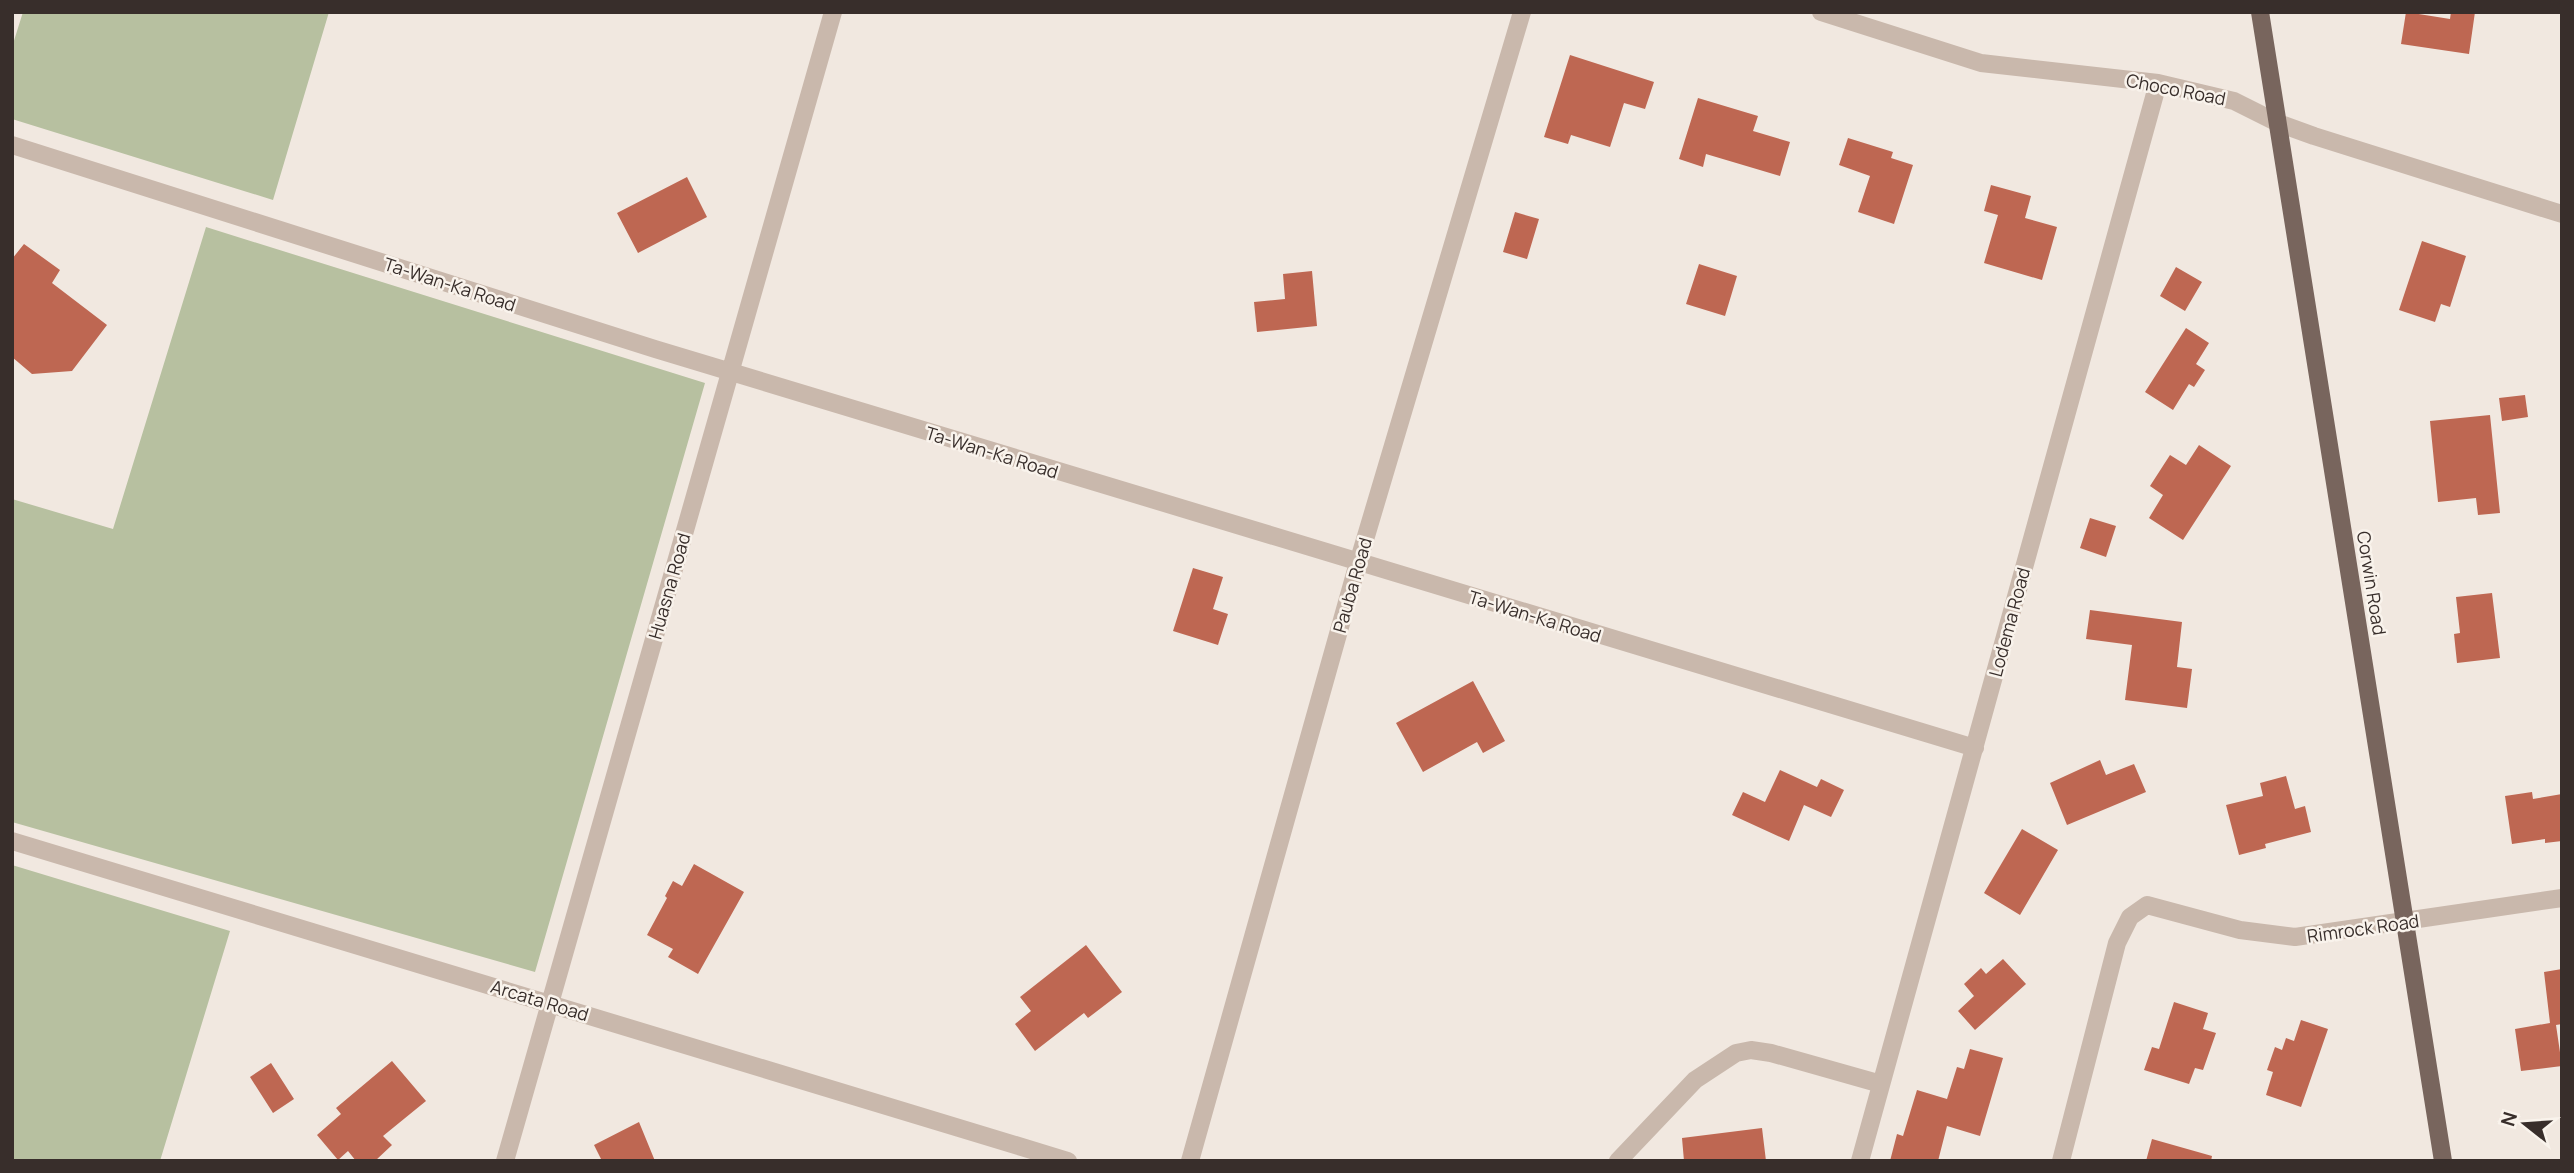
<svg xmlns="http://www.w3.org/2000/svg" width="2574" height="1173" viewBox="0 0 2574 1173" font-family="Manrope,sans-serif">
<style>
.green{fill:#b7c0a0}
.building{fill:#be6752}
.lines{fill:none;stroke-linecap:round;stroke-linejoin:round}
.minor{stroke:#c9b8ac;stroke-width:18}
.major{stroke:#78655d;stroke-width:18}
.labels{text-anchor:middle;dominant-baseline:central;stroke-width:5;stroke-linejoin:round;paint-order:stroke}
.street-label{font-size:18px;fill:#382e2b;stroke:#f9f3ec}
</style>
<rect width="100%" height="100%" fill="#f1e8e0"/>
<path class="green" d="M 23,12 L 329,12 L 273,200 L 12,119 L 12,47 Z
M 206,227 L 705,383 L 535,972 L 12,822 L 12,499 L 113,529 Z
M 12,865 L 230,931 L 160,1161 L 12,1161 Z"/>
<path class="building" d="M 2406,12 L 2450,19 L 2451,12 L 2475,12 L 2469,54 L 2401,44 Z
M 1570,55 L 1654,82 L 1645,109 L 1624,103 L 1610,147 L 1571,135 L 1568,144 L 1544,137 Z
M 1698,98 L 1758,116 L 1753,131 L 1790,142 L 1780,176 L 1706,154 L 1703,167 L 1679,159 Z
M 1848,138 L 1893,152 L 1891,158 L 1913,165 L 1894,224 L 1858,212 L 1870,176 L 1839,165 Z
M 687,177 L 707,217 L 638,253 L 617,213 Z
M 1991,185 L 2031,196 L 2025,218 L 2057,227 L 2042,280 L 1984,263 L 1998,215 L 1984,211 Z
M 1515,212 L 1539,219 L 1527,259 L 1503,252 Z
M 2422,241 L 2466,256 L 2450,307 L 2441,304 L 2435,322 L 2399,310 Z
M 24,244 L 60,270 L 52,283 L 107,325 L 72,371 L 32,374 L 12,357 L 12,259 Z
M 1699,264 L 1737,276 L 1725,316 L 1686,304 Z
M 2176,267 L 2202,282 L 2185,311 L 2160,296 Z
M 1312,271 L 1317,326 L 1257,332 L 1254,302 L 1285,299 L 1283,274 Z
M 2186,328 L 2209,343 L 2196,364 L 2205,370 L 2194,387 L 2189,384 L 2173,410 L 2145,392 Z
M 2525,395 L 2528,417 L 2502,421 L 2499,398 Z
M 2490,415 L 2500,513 L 2478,515 L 2476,498 L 2438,502 L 2430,421 Z
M 2199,445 L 2231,466 L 2183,540 L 2149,518 L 2163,495 L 2150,486 L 2170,455 L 2186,465 Z
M 2090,518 L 2116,526 L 2106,557 L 2080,548 Z
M 1193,568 L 1223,577 L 1213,609 L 1228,614 L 1218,645 L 1173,631 Z
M 2492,593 L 2500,658 L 2457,663 L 2454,634 L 2460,633 L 2456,597 Z
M 2090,610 L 2182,622 L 2177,667 L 2192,669 L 2187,708 L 2125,700 L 2132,645 L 2086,639 Z
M 1473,681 L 1505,741 L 1483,753 L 1477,742 L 1423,772 L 1396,723 Z
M 2100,760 L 2106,775 L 2134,764 L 2146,792 L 2067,825 L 2050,783 Z
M 1780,770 L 1817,787 L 1821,779 L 1844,790 L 1831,817 L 1804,805 L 1789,841 L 1732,815 L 1743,792 L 1765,802 Z
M 2286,776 L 2295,809 L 2305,806 L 2311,832 L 2265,844 L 2266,848 L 2239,855 L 2226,805 L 2263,796 L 2260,783 Z
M 2532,792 L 2533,799 L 2562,794 L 2562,841 L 2545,843 L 2545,839 L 2512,844 L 2505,796 Z
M 2022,829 L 2058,850 L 2020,915 L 1984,893 Z
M 694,864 L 744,892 L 698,974 L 668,957 L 673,949 L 647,935 L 667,898 L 665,896 L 673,881 L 682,886 Z
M 1086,945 L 1122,992 L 1088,1018 L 1084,1013 L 1035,1051 L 1015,1024 L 1031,1011 L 1020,997 Z
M 2003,959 L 2026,984 L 1975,1030 L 1958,1011 L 1974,996 L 1964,984 L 1981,968 L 1986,974 Z
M 2562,969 L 2562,1024 L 2556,1025 L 2562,1066 L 2521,1071 L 2515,1029 L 2550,1023 L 2544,972 Z
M 2174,1002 L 2208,1013 L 2203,1029 L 2216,1033 L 2203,1070 L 2195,1068 L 2189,1084 L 2144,1070 L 2152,1047 L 2159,1049 Z
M 2301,1020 L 2328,1029 L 2301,1107 L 2266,1095 L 2273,1072 L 2267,1070 L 2275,1047 L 2282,1050 L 2286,1038 L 2294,1041 Z
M 1970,1049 L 2003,1058 L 1980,1136 L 1947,1126 L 1938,1161 L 1890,1161 L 1897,1134 L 1903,1136 L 1917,1090 L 1947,1099 L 1957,1067 L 1964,1069 Z
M 392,1061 L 426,1101 L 383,1136 L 392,1145 L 375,1161 L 356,1161 L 348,1151 L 338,1160 L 317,1135 L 341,1114 L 336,1108 Z
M 271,1063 L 294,1099 L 273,1113 L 250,1077 Z
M 639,1122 L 655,1161 L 602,1161 L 594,1145 Z
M 1762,1128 L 1766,1161 L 1684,1161 L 1682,1138 Z
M 2152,1139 L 2212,1156 L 2211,1161 L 2146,1161 Z"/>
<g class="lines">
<path class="minor" d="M 1821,12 L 1981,63 L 2158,83 L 2234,101 L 2278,123 L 2314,136 L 2562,214
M 12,145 L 655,349 L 1975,748
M 12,841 L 1068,1161
M 505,1161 L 833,12
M 1190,1161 L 1358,563 L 1522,12
M 1618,1161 L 1695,1080 L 1736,1053 L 1751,1050 L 1771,1053 L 1881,1084
M 1860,1161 L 2158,83
M 2061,1161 L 2117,943 L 2130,917 L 2147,905 L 2240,930 L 2295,937 L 2562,898"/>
<path class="major" d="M 2260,12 L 2443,1161"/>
</g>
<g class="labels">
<g class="street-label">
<text transform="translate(2176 89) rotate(11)">Choco Road</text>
<text transform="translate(450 284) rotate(18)">Ta-Wan-Ka Road</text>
<text transform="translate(992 452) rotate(17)">Ta-Wan-Ka Road</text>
<text transform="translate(2372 583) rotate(81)">Corwin Road</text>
<text transform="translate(1352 585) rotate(-74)">Pauba Road</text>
<text transform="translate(669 586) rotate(-74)">Huasna Road</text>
<text transform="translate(1535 616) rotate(17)">Ta-Wan-Ka Road</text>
<text transform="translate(2009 622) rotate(-75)">Lodema Road</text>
<text transform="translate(2363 928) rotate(-8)">Rimrock Road</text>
<text transform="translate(540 1000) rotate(17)">Arcata Road</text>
</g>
</g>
<rect width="2574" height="1173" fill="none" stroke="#382e2b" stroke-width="28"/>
<g transform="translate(2525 1124) rotate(287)" stroke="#f9f3ec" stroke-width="5" paint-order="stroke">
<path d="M0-5L12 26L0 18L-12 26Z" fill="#382e2b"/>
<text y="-10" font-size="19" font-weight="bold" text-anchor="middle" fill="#382e2b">N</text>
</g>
</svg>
